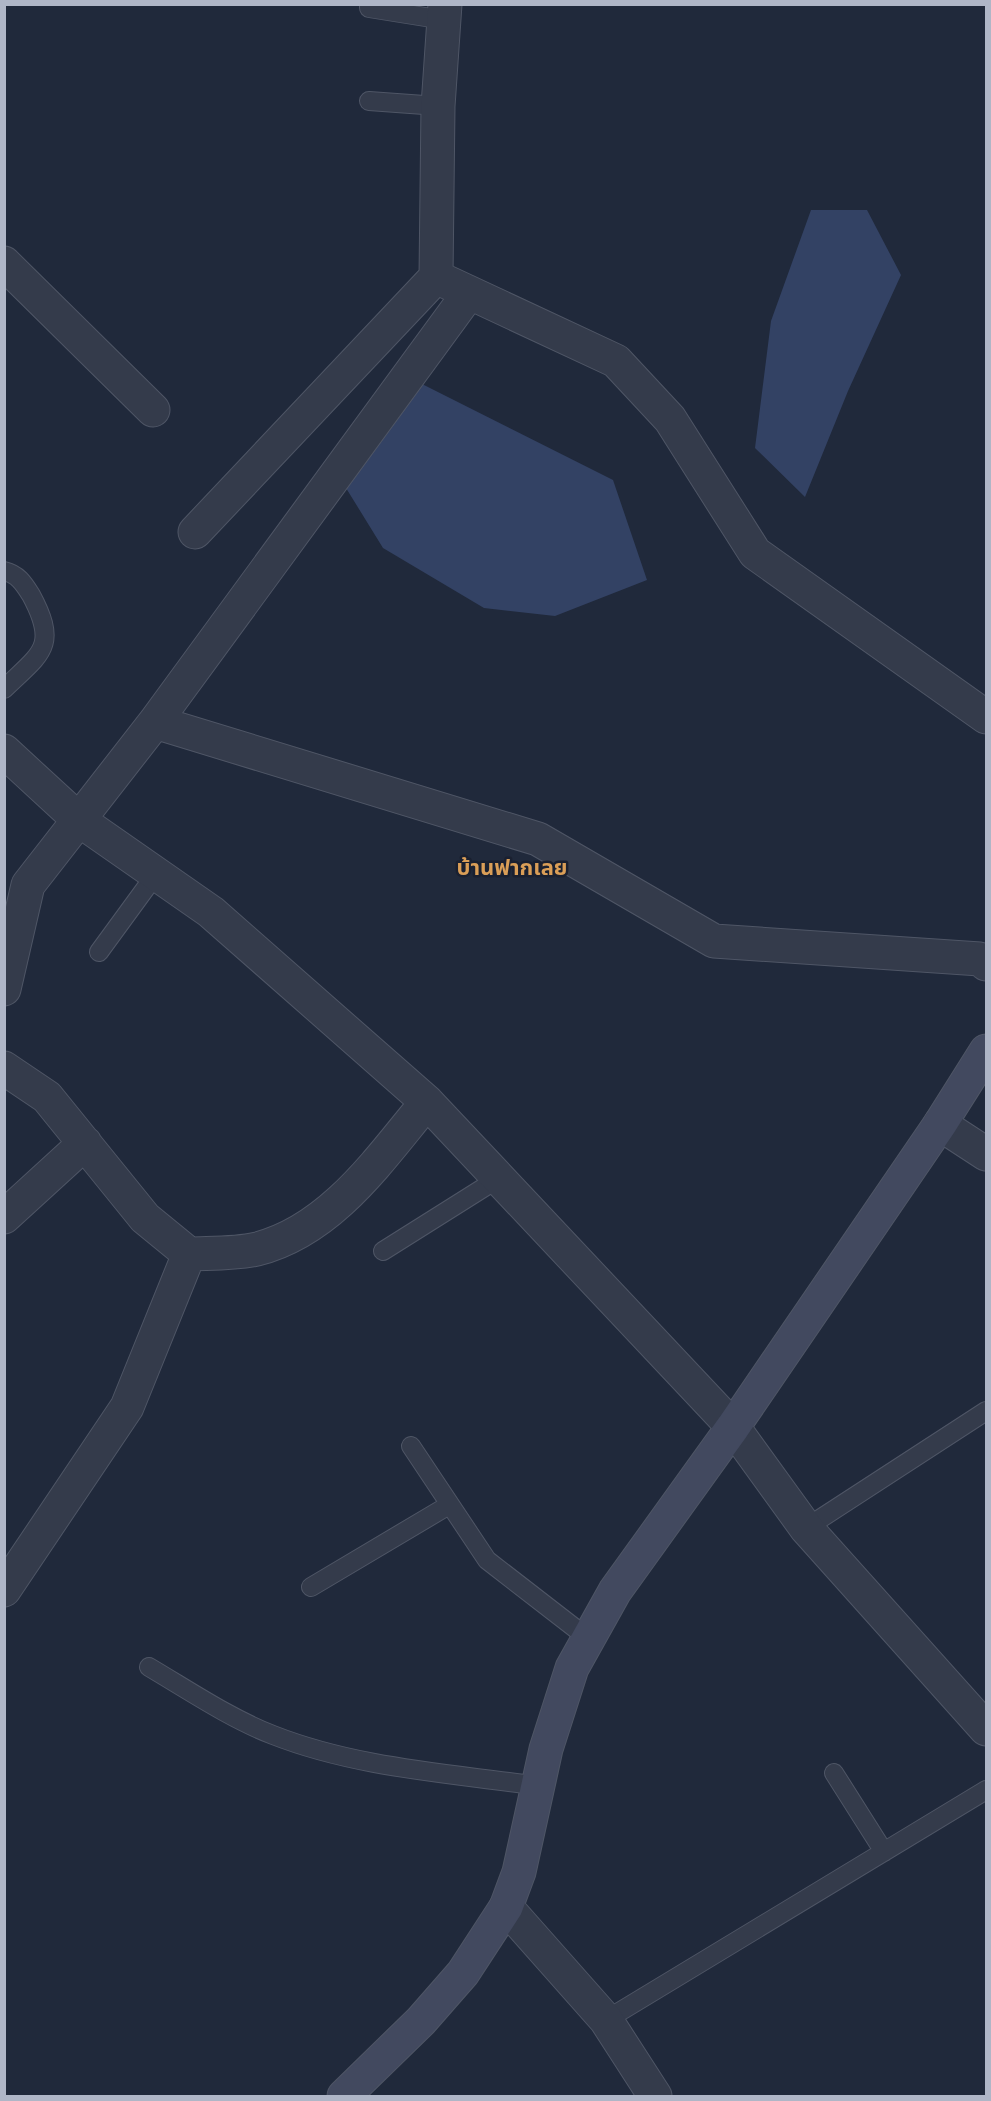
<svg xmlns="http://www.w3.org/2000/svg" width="991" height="2101" viewBox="0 0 991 2101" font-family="'DejaVu Sans','Noto Sans Thai',sans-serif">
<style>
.water{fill:#334264}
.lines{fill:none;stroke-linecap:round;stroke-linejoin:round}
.service-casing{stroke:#4f5666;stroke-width:20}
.minor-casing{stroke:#4f5666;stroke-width:35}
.secondary-casing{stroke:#4f5666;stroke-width:35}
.service{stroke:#343b4b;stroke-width:18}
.minor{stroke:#343b4b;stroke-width:33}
.secondary{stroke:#42495f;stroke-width:33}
.labels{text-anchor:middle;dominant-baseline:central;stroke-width:5;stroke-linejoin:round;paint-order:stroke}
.quarter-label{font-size:22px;font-weight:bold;fill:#da9e57;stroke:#1a2030}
</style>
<rect width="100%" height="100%" fill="#20293b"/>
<path class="water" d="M 811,210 L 867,210 L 901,275 L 848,391 L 805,497 L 755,448 L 771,321 Z
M 420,383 L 613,480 L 647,580 L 555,616 L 484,608 L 383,548 L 346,488 Z"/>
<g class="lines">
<defs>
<path id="service" d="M 369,4 L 369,8 L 444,20
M 369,101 L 438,106
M 4,571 C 18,574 24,584 31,595 C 59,647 41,653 4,689
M 99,952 L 156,874
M 383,1251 L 499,1178
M 411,1446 L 487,1560 L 589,1639
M 806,1528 L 986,1411
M 311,1587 L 449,1505
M 149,1667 C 188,1690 231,1719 273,1735 C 357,1768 449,1773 538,1786
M 834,1773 L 884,1852
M 606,2020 L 986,1790"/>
<path id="minor" d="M 4,263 L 153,410
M 436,277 L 616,361 L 670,419 L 755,553 L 986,717
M 195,532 L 436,277 L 438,106 L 445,4
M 155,722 L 538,839 L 714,941 L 980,959 L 986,964
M 4,751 L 79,820 L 211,912 L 427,1102 L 733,1427 L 806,1528 L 986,1729
M 4,989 L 28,885 L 155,722 L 469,293
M 4,1068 L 47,1097 L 145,1218 L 189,1254 C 211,1253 236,1254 257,1249 C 332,1230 380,1158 427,1102
M 940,1124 L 986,1154
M 4,1217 L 85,1143
M 4,1590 L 127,1407 L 189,1254
M 506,1907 L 606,2020 L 655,2096"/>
<path id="secondary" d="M 344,2096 L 421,2021 L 463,1973 L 506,1907 L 519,1872 L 546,1749 L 572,1668 L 615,1591 L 733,1427 L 940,1124 L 986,1051"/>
</defs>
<use href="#service" class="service-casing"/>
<use href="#minor" class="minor-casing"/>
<use href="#secondary" class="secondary-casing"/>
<use href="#service" class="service"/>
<use href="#minor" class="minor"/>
<use href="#secondary" class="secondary"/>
</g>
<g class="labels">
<g class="quarter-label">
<text x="512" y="867">บ้านฟากเลย</text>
</g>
</g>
<rect width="991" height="2101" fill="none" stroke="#afb6c7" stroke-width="12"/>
</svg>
